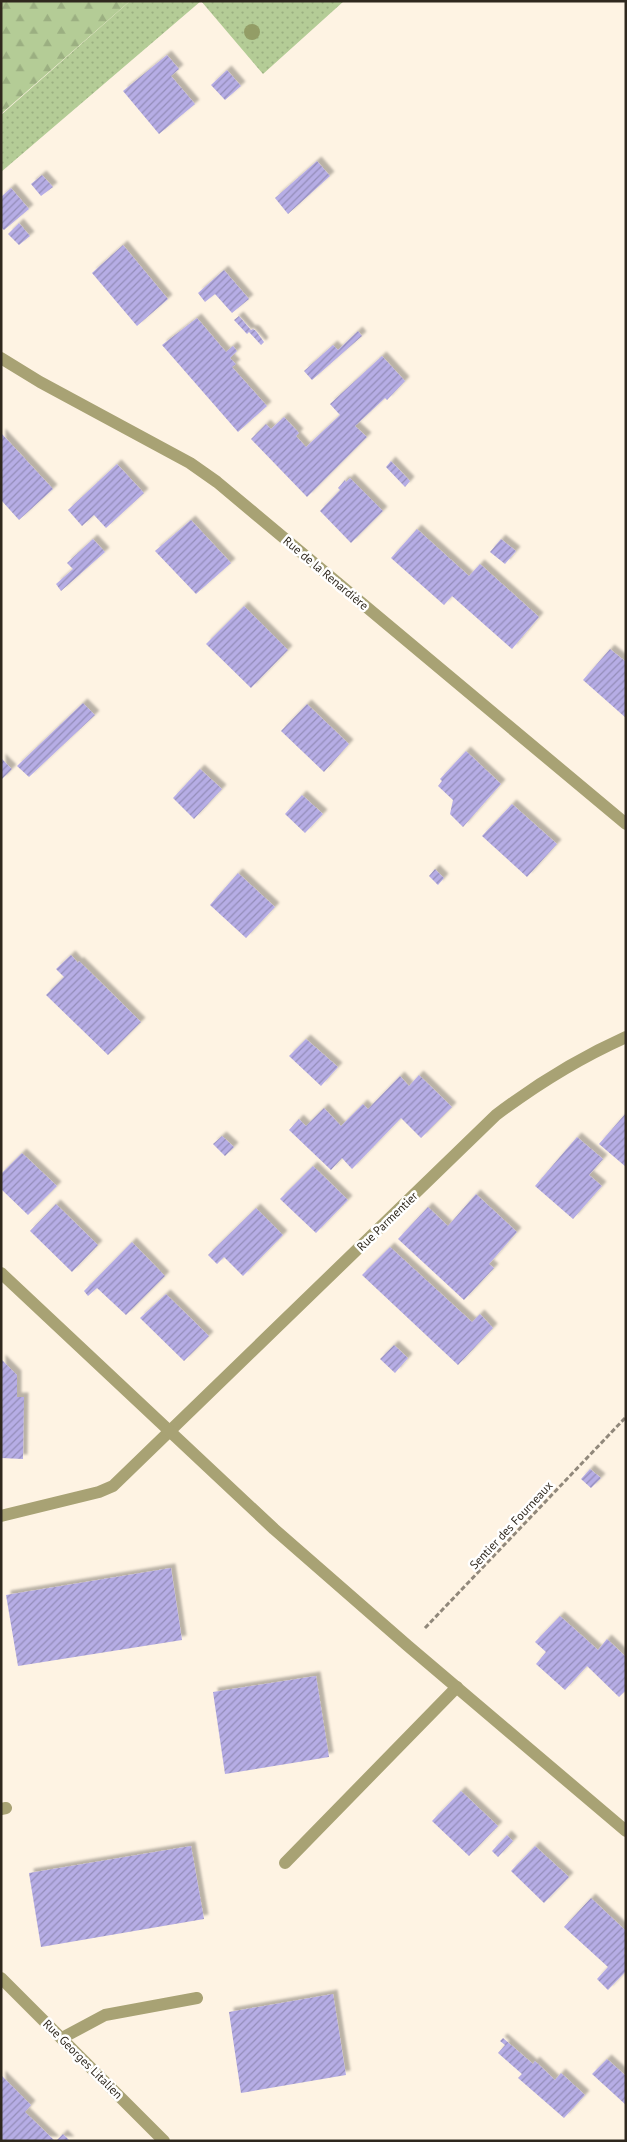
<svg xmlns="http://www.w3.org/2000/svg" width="627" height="2142" viewBox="0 0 627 2142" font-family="'PT Sans',sans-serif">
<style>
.green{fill:url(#green-dots)}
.forest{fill:url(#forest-firs)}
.building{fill:url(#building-hatch);filter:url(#shadow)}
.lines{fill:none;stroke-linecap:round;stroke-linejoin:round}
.path{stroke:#91887b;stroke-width:3;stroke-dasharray:5 2.5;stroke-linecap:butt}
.minor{stroke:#a8a274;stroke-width:12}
.tertiary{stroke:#a8a274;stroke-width:12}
.tree{fill:#939d66}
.labels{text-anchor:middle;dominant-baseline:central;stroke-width:5;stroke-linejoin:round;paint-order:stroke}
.street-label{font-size:12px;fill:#2f281e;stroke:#fff}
</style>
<defs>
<pattern id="green-dots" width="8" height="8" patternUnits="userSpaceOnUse" patternTransform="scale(1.25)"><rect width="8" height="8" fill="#b4cc96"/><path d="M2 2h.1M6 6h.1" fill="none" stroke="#9baf81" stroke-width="1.8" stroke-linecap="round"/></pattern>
<pattern id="forest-firs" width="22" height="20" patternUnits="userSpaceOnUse" patternTransform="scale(1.25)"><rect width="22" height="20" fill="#b4cc96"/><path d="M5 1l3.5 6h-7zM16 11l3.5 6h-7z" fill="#9baf81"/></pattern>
<pattern id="building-hatch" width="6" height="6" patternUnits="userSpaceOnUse" patternTransform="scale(1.25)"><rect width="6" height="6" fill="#b6ade5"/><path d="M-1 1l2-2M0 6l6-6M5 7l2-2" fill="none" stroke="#948db9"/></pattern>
<filter id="shadow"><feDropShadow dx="4.5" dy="-4.5" stdDeviation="1" flood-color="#0004"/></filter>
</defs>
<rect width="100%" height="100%" fill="#fef3e3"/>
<path class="green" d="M 130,1 L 344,1 L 263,74 L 201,1 L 1,172 L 1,115 Z"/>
<path class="forest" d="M 1,1 L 130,1 L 1,114 Z"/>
<path class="building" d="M 167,55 L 179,69 L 171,76 L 195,104 L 159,134 L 123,91 Z
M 227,70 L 241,86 L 225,100 L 211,85 Z
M 317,161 L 330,176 L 288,214 L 275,198 Z
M 42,175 L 53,187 L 41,196 L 31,184 Z
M 11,188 L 29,209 L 4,230 L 1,227 L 1,197 Z
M 19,223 L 30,236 L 19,245 L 8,234 Z
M 123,245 L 168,299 L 137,326 L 92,273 Z
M 224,270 L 249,299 L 232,313 L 215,294 L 205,302 L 198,293 Z
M 239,316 L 251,330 L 253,329 L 256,331 L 264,342 L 261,345 L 249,332 L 247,334 L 234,320 Z
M 197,318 L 226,352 L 233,346 L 237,351 L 230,358 L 236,364 L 232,367 L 267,406 L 238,432 L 162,345 Z
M 358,331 L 362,336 L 312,380 L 304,371 L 333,345 L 338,350 Z
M 382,356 L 405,381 L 387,400 L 385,398 L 355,426 L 367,437 L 307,497 L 251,439 L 266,424 L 271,429 L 284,417 L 299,433 L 296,436 L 306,447 L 340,415 L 330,404 Z
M 1,433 L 53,489 L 19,520 L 1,500 Z
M 391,461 L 410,481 L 405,487 L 386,467 Z
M 117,464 L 144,493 L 106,528 L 94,515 L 82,526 L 68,510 Z
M 350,478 L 383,511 L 351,543 L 320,511 L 340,490 L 338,488 L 345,480 L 346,482 Z
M 191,520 L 231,563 L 196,594 L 155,551 Z
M 417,529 L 469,576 L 480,564 L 539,617 L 512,649 L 452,596 L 444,605 L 391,558 Z
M 93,539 L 105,552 L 61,591 L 56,584 L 73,569 L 67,563 Z
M 501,539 L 516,551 L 505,564 L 490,552 Z
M 244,606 L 288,650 L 251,688 L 206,644 Z
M 610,649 L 626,662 L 626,718 L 583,680 Z
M 83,703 L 95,715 L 29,777 L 17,766 Z
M 307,704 L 349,744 L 324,772 L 281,731 Z
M 466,751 L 501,784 L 463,827 L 450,814 L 453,800 L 438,786 L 442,781 L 440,779 Z
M 1,758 L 12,769 L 1,780 Z
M 200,769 L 222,789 L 194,819 L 173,798 Z
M 302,795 L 323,814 L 305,833 L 285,814 Z
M 512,804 L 557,844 L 527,877 L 482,836 Z
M 435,869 L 444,878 L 438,885 L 429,876 Z
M 238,873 L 275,907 L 246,938 L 210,905 Z
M 71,955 L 78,963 L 79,961 L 141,1022 L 108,1055 L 46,995 L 64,977 L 56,969 Z
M 306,1039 L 338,1067 L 321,1086 L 289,1056 Z
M 419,1075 L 452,1107 L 421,1138 L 401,1118 L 352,1169 L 342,1158 L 331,1170 L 289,1130 L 299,1119 L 306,1126 L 324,1108 L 341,1126 L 363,1104 L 368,1109 L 400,1076 L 409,1086 Z
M 626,1113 L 626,1167 L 599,1144 Z
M 222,1136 L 234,1147 L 225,1156 L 213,1144 Z
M 577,1137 L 603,1159 L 589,1175 L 602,1186 L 573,1219 L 535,1186 Z
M 22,1153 L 57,1186 L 28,1215 L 1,1189 L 1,1174 Z
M 313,1166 L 348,1200 L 316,1233 L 280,1199 Z
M 476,1194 L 517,1232 L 489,1264 L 494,1268 L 464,1300 L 398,1239 L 428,1207 L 448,1226 Z
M 56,1204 L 98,1245 L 72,1272 L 30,1231 Z
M 256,1208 L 283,1235 L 243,1276 L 224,1257 L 217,1264 L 208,1255 Z
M 132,1242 L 165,1276 L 126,1315 L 97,1288 L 88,1296 L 84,1291 Z
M 390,1247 L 472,1322 L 480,1314 L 493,1328 L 458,1365 L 362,1275 Z
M 166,1294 L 209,1336 L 184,1361 L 140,1318 Z
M 394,1345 L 408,1358 L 395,1373 L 380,1359 Z
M 1,1359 L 17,1375 L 17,1397 L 24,1397 L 23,1459 L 1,1458 Z
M 590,1469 L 601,1478 L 591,1488 L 581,1479 Z
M 171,1568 L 182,1640 L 18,1666 L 6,1595 Z
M 560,1616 L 598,1650 L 607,1639 L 626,1657 L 626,1690 L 619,1697 L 587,1666 L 565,1690 L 536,1664 L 546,1652 L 535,1642 Z
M 316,1676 L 329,1757 L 225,1774 L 213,1692 Z
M 461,1791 L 498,1826 L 469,1856 L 432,1821 Z
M 507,1835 L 513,1841 L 498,1857 L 492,1851 Z
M 191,1846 L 204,1919 L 41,1947 L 29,1873 Z
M 535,1846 L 569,1877 L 544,1903 L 511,1871 Z
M 591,1898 L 626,1931 L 626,1951 L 624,1953 L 626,1955 L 626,1971 L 608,1990 L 597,1979 L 608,1967 L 564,1927 Z
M 333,1994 L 346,2075 L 241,2093 L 229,2012 Z
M 503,2038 L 533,2064 L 535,2061 L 555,2080 L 561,2073 L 585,2095 L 564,2118 L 518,2078 L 522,2074 L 498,2053 L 505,2045 L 500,2041 Z
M 607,2059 L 626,2076 L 626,2105 L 592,2074 Z
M 1,2075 L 31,2105 L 25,2112 L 55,2141 L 1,2141 Z
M 63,2134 L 70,2141 L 56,2141 Z"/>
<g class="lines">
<path class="path" d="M 425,1628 L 626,1417"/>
<path class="minor" d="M 1,358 L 40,382 L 190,463 L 217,482 L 626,824
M 1,1516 L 99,1492 L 113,1486 L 496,1115 C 537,1084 579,1058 626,1037
M 1,1809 L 6,1808
M 285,1863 L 457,1687
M 1,1978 L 164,2141
M 62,2038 L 105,2015 L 197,1998"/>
<path class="tertiary" d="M 1,1273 L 274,1529 L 408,1646 L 626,1831"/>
</g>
<circle class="tree" cx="252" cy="32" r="8"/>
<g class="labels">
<g class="street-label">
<text transform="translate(326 573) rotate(40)">Rue de la Renardière</text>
<text transform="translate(387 1221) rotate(-44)">Rue Parmentier</text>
<text transform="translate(511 1525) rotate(-47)">Sentier des Fourneaux</text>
<text transform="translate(83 2059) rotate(45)">Rue Georges Litalien</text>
</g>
</g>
<rect width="627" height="2142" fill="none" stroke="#2f281e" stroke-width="5"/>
</svg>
